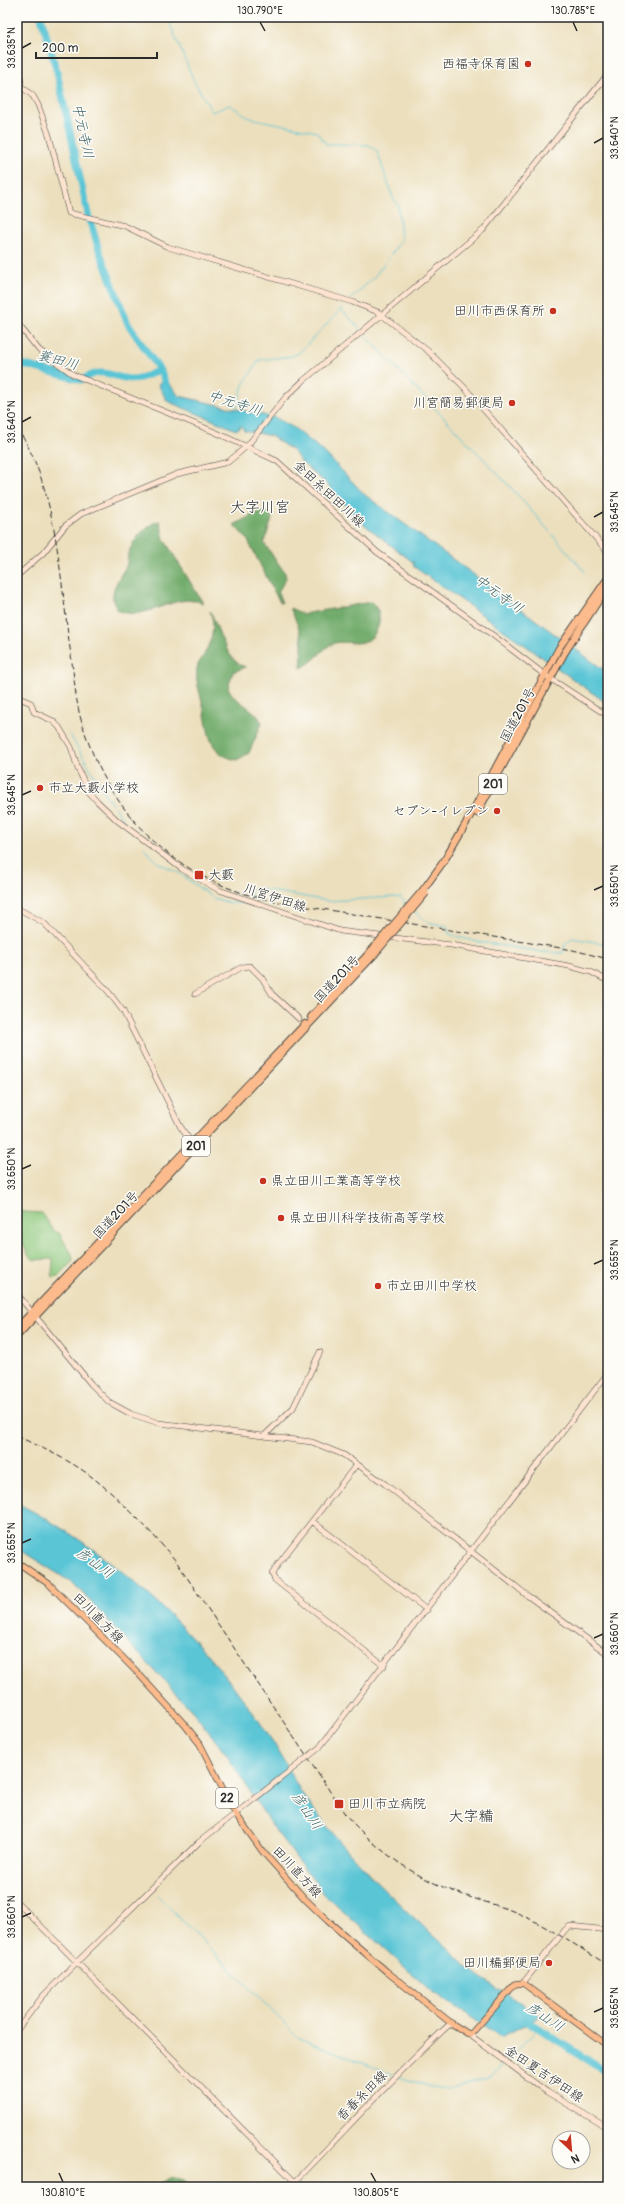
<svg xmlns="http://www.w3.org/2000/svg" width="625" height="2204" viewBox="0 0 625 2204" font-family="Pangolin,'Klee One',sans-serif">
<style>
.green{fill:#8dc77c;stroke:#5c7954}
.forest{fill:#72ac6c;stroke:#4e6c4c}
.water{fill:#5ac5d5;stroke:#427880}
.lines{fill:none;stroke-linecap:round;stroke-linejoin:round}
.stream{stroke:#5ac5d5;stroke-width:1}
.river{stroke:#5ac5d5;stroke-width:7}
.secondary-casing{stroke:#484641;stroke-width:6}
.primary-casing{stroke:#484641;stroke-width:7}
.highway-casing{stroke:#484641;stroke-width:8}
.secondary{stroke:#fde4d1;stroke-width:5}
.primary{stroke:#fbbb8c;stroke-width:5.5}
.highway{stroke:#fbbb8c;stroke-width:6}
.rail{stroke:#2b2b2b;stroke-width:1;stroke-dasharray:6 3;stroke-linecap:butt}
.secondary-bridge-casing{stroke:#484641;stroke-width:6;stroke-linecap:butt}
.highway-bridge-casing{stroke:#484641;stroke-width:8;stroke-linecap:butt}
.secondary-bridge{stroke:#fde4d1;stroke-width:5}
.highway-bridge{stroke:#fbbb8c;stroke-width:6}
.ticks{fill:none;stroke:#2b2b2b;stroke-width:1.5}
.poi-dot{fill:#c8321e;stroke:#fdfcf7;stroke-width:1.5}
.labels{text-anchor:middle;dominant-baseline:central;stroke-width:3;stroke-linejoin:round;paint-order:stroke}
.shield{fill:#fdfcf7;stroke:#6a6a68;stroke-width:1}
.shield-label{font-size:12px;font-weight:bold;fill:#2b2b2b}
.poi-label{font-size:13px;fill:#2b2b2b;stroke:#fdfcf7;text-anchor:start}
.street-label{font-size:13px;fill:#2b2b2b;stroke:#fdfcf7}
.water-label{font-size:14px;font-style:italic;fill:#3b6166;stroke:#fdfcf7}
.quarter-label{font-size:15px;fill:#2b2b2b;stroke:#fdfcf7}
.neatline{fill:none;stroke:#2b2b2b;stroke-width:1.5}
.ticks-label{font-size:10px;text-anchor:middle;fill:#2b2b2b}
</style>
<rect width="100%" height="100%" fill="#fdfcf7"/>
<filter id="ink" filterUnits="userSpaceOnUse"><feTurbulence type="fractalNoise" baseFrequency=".025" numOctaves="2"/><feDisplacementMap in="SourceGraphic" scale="8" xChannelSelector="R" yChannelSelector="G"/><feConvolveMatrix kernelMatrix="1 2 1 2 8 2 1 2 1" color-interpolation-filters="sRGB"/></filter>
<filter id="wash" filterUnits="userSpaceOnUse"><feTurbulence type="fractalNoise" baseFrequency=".012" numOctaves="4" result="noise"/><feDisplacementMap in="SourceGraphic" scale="16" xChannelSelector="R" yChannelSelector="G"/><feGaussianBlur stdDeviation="0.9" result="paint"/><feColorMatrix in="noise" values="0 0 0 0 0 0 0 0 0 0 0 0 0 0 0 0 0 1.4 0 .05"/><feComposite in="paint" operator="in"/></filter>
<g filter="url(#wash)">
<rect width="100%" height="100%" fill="#ecdfbd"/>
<path class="green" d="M 17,1209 L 24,1212 L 42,1213 L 55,1232 L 59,1233 L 72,1254 L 73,1261 L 59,1276 L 53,1277 L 52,1274 L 53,1259 L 34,1260 C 23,1252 25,1241 17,1236 Z"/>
<path class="forest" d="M 267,511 L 270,513 L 272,519 L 264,543 L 285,573 L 286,578 L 278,592 L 282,603 L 279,601 L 247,539 L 234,525 L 256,513 Z
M 160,521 L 164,539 L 203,603 C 175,591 148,622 119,611 C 105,596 118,581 126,566 C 128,562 127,558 128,554 C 133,540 146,524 160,521 Z
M 371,602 C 385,611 380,637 364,642 C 353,645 340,639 330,645 C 320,652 313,663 301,668 C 303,640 303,635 290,608 L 303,614 Z
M 210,611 C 218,626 227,664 246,667 L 233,672 L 228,688 C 236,704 255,707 262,723 L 249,753 L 237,760 C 206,754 209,729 203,705 C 200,693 195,681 197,668 C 198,663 201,660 204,655 C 212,639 216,627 210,611 Z
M 172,2178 L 184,2181 L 192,2187 L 154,2187 Z"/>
<path class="water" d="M 165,378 L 179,396 L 276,418 L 294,428 L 324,452 L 365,495 L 608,673 L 608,704 L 413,566 L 414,563 L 357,519 L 327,484 L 302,463 L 293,451 L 271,436 L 244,430 L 241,426 L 236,430 L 167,401 L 158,384 Z
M 17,1503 C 120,1555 208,1642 271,1739 C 285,1760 295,1786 311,1806 C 347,1854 397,1904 442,1943 C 454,1954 465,1966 478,1975 C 499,1990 520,2003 541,2016 L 501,2037 L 431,1991 L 324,1894 L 272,1826 L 228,1757 L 194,1713 L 74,1584 L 17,1548 Z"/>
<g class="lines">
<path class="stream" d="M 167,17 L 194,81 L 212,112 L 230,105 L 250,118 L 317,132 L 326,144 L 369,145 L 377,151 L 393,198 L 398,205 L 401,241 L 375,276 L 351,299
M 341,309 L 361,330
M 363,333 L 515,492 L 585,572
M 236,409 L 243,385 L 259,360 L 292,356 L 299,353 L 347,303
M 69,733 L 108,799 L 125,822
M 144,848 L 157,862 L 179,873 L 213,898 L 230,903 L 248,903
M 250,898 L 252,890 L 255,888 L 328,901 L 394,897 L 401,898 L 407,905
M 414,911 L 427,922 L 447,926 L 449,934 L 473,941 L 543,952 L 563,953 L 565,944 L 572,938 L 608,944
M 157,1895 L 299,2038 L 394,2075
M 508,2059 L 538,2028
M 399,2077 L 431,2087 L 448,2089 L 491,2077 L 504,2063"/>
<path class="river" d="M 41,17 L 57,72 L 88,214 L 99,250 L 128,324 L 161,372 L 167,387
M 17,363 L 81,380 C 107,365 108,378 132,379 C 142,379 151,374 159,370
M 521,2017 L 608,2073"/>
</g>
</g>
<g filter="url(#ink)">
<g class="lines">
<defs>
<path id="secondary" d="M 17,65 L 21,81 L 19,87
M 17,83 L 33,96 L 38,105 L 49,135 L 69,213 L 125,226 L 168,247 L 352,302 L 378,312 L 428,351 L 464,387 L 608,552
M 17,323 L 39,350 L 74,375 L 215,432 L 277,461 L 377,552 L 494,636 L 545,675 L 608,716
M 17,576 L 43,553 L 65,526 L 81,514 L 177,474 L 228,462 L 247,446 L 285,398 L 303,381 L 483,230 L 608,74
M 17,697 L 31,703 L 34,712 L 53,721 L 59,727 L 71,747 L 78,769 L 89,792 L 98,802 L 118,821 L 182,869 L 219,890 L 340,931 L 451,945 L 569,966 L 591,972 L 608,981
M 17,908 L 44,923 L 107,990 L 123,1011 L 180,1126 L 193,1145
M 195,994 L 242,967 L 250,966 L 262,978 L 272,994 L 299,1019
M 17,1294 L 91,1384 L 109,1402 L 131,1414 L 159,1423 L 312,1442 L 344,1455 L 385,1484 L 528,1596 L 608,1654
M 264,1436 L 293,1408 L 320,1352
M 357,1464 L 279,1563 L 272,1574 L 275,1580 L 384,1666
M 312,1521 L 427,1610
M 319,1748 L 608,1373
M 17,1902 L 295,2182
M 523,1983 L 565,1930 L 570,1926 L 608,1930
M 17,2030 L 42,1997 L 77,1962 L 199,1842 L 244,1807
M 470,2035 L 547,2092 L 608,2128
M 290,2187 C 344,2132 395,2074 451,2023"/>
<path id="primary" d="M 17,1562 L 49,1584 L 136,1671 L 185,1725 L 200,1744 L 235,1813 L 263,1852 L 305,1899 L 328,1921 L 386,1971 L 451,2023 L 470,2035 L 515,1984 L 523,1983 L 608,2046"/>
<path id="highway" d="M 477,813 L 565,652 L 608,586
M 423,890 L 444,861 L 469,818 L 559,648 L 608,578
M 311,1017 L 371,951
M 17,1328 L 305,1024
M 17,1336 L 374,955"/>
</defs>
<use href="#secondary" class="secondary-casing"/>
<use href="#primary" class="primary-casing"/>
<use href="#highway" class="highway-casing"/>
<use href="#secondary" class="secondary"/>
<use href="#primary" class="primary"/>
<use href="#highway" class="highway"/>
<path class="rail" d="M 17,428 C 58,488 60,583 71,655 C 74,675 75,696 80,716 C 103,802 162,869 249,895 C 284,905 322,908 358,915 C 430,927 501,938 573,950 L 608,959
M 17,1436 C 42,1448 70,1460 92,1477 C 124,1502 150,1531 176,1561 L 345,1814 C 377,1851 415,1878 461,1894 C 482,1902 504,1906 524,1916 C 553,1930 580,1948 608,1965"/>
<defs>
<path id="secondary-bridge" d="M 244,1807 L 319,1748"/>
<path id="highway-bridge" d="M 371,951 L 423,890
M 374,955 L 426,893"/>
</defs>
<use href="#secondary-bridge" class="secondary-bridge-casing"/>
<use href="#highway-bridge" class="highway-bridge-casing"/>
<use href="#secondary-bridge" class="secondary-bridge"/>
<use href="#highway-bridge" class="highway-bridge"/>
</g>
</g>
<path class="ticks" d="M 260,22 L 265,31M 573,22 L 577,31M 22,48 L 31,43M 594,143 L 603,138M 22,422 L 31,417M 594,517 L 603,512M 22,795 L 31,791M 594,890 L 603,886M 22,1169 L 31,1165M 594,1264 L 603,1260M 22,1543 L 31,1539M 594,1638 L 603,1634M 22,1917 L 31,1913M 594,2012 L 603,2008M 59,2173 L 63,2182M 371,2173 L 376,2182"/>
<g class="poi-dot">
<circle cx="528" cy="64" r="4"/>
<circle cx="553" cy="311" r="4"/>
<circle cx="512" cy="403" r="4"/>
<circle cx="40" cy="788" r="4"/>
<circle cx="497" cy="811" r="4"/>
<rect x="194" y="870" width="10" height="10" rx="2"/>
<circle cx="263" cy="1181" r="4"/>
<circle cx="281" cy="1218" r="4"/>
<circle cx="378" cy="1286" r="4"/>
<rect x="334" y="1799" width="10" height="10" rx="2"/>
<circle cx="549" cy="1963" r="4"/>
</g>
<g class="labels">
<g class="shield">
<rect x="479" y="774" width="28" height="20" rx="3"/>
<rect x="182" y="1136" width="28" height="20" rx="3"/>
<rect x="216" y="1788" width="22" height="20" rx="3"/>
</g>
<g class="shield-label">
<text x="493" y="784">201</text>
<text x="196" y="1146">201</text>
<text x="227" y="1798">22</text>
</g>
<g class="poi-label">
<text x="520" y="64" text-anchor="end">西福寺保育園</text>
<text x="545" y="311" text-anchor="end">田川市西保育所</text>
<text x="504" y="403" text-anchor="end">川宮簡易郵便局</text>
<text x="48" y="788">市立大藪小学校</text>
<text x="489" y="811" text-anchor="end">セブン-イレブン</text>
<text x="208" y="875">大藪</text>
<text x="271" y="1181">県立田川工業高等学校</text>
<text x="289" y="1218">県立田川科学技術高等学校</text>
<text x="386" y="1286">市立田川中学校</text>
<text x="348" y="1804">田川市立病院</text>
<text x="541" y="1963" text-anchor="end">田川糒郵便局</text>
</g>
<g class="street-label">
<text transform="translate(329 494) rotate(43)">金田糸田田川線</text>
<text transform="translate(518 715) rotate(-62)">国道201号</text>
<text transform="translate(275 898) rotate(18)">川宮伊田線</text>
<text transform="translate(337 979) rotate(-47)">国道201号</text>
<text transform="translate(116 1215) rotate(-47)">国道201号</text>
<text transform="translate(98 1618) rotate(45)">田川直方線</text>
<text transform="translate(297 1872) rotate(47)">田川直方線</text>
<text transform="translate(544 2074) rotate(34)">金田夏吉伊田線</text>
<text transform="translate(362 2096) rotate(-45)">香春糸田線</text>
</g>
<g class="water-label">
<text transform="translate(83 131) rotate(78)">中元寺川</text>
<text transform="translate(58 360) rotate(15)">蓑田川</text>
<text transform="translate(235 403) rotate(17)">中元寺川</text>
<text transform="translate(499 594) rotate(36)">中元寺川</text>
<text transform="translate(95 1563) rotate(36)">彦山川</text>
<text transform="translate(307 1811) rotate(56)">彦山川</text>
<text transform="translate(545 2017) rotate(33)">彦山川</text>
</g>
<g class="quarter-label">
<text x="260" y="507">大字川宮</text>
<text x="471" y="1816">大字糒</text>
</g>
</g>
<rect width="625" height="2204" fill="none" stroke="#fdfcf7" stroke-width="44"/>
<g transform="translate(571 2150) rotate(154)"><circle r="19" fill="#fdfcf7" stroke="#a9a8a5"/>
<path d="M0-3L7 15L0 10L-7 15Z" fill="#c8321e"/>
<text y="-6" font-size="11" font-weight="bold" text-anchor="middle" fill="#2b2b2b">N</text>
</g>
<path d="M36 52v6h121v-6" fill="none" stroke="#2b2b2b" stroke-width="2"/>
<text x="42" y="52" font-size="12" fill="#2b2b2b" stroke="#fdfcf7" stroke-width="3" paint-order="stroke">200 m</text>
<rect x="22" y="22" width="581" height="2160" class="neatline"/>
<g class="ticks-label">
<text x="260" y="14">130.790°E</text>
<text x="573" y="14">130.785°E</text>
<text transform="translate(11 48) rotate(-90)" y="4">33.635°N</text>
<text transform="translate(614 138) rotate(-90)" y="4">33.640°N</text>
<text transform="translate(11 422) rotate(-90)" y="4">33.640°N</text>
<text transform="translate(614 512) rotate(-90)" y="4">33.645°N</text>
<text transform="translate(11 795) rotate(-90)" y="4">33.645°N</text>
<text transform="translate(614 886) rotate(-90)" y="4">33.650°N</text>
<text transform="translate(11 1169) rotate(-90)" y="4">33.650°N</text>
<text transform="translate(614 1260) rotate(-90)" y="4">33.655°N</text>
<text transform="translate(11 1543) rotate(-90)" y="4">33.655°N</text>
<text transform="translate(614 1634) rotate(-90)" y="4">33.660°N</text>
<text transform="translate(11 1917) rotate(-90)" y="4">33.660°N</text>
<text transform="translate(614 2008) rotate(-90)" y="4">33.665°N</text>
<text x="63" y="2196">130.810°E</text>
<text x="376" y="2196">130.805°E</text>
</g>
</svg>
